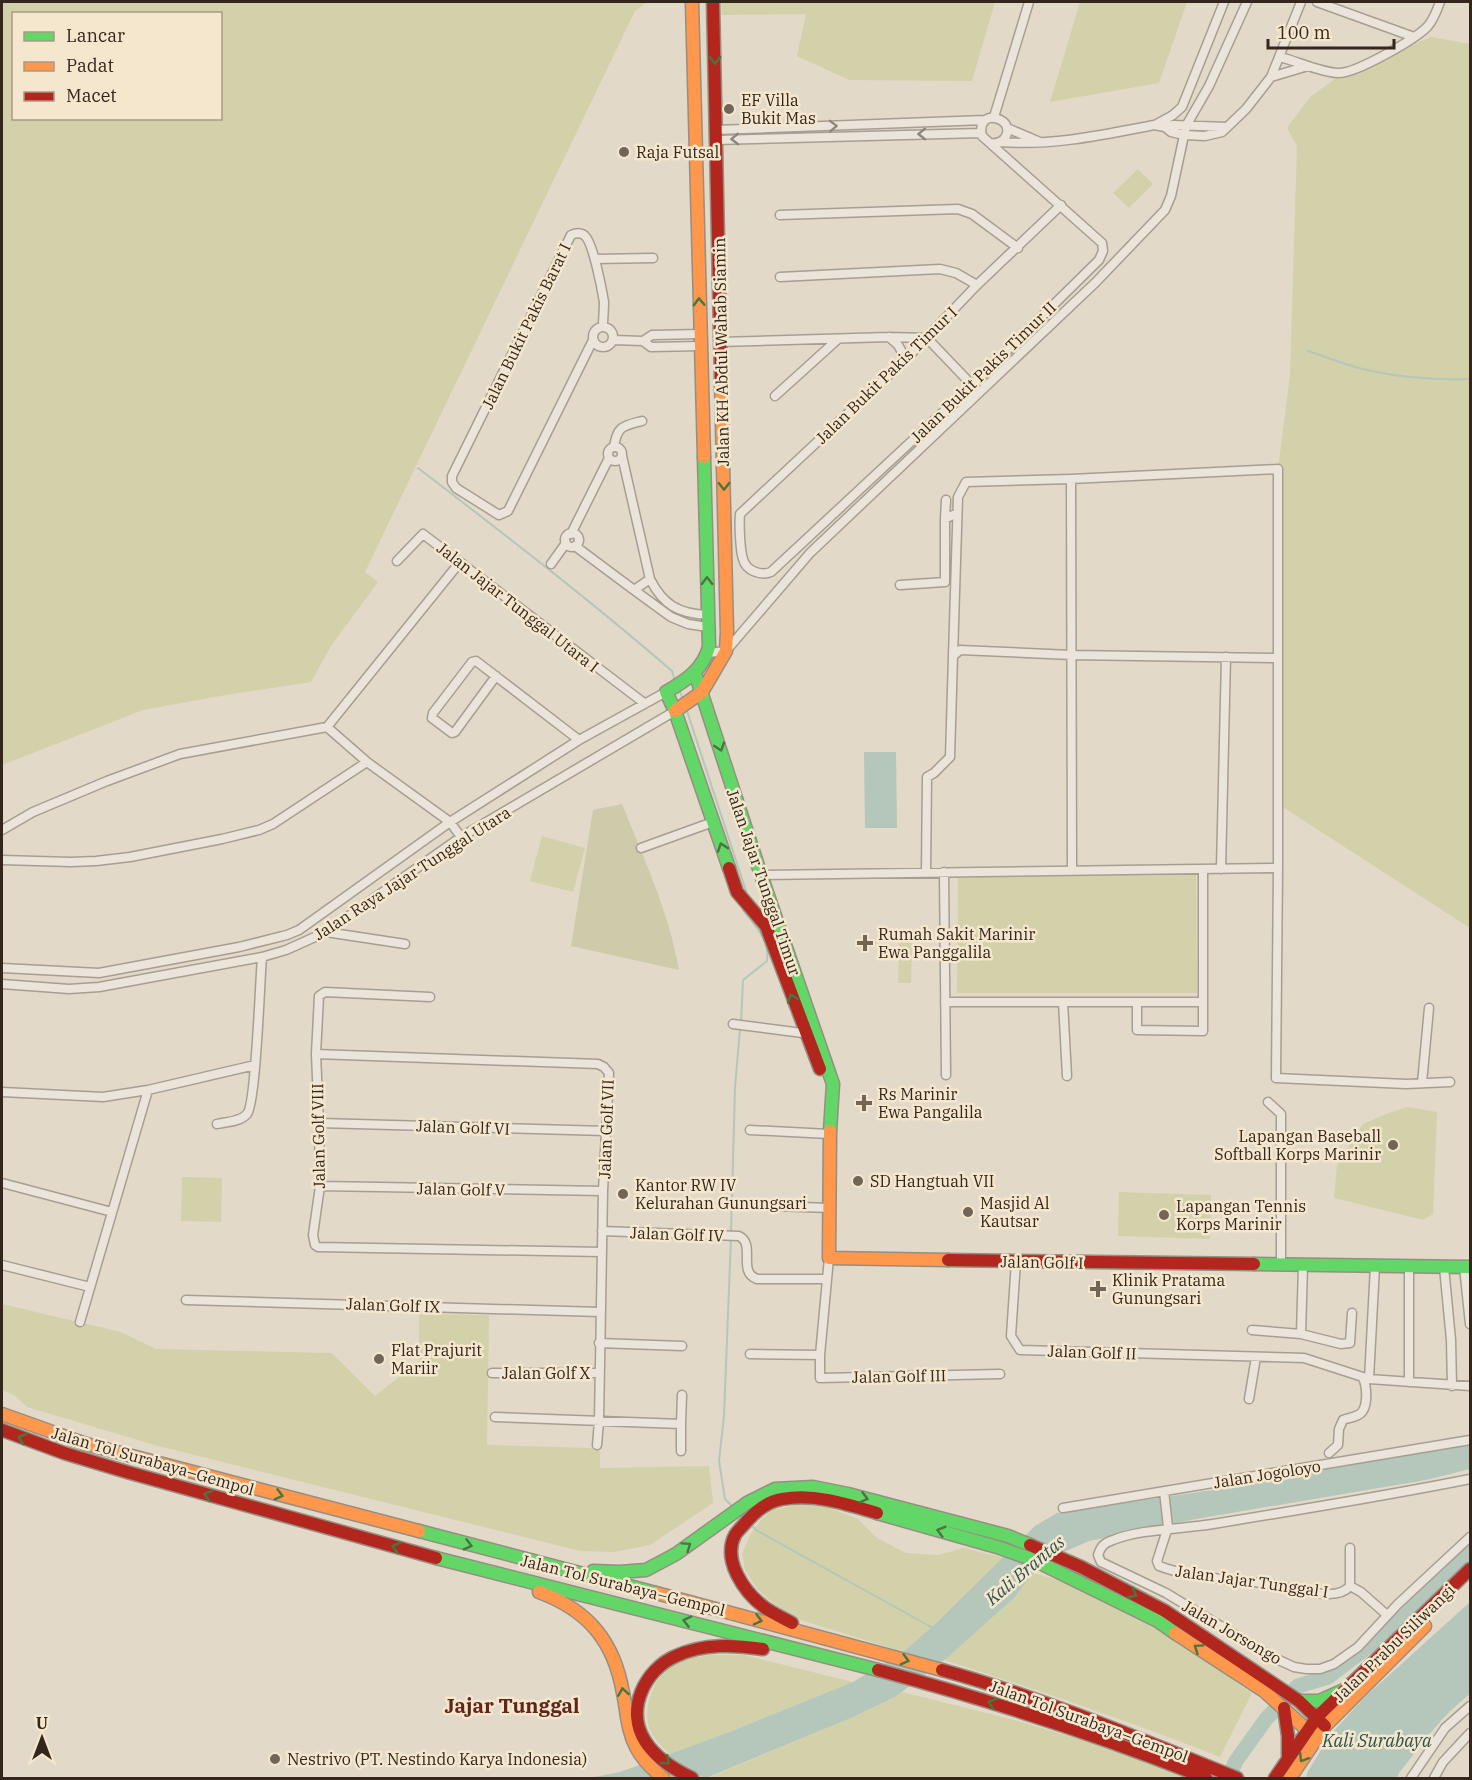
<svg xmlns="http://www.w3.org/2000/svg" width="1472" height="1780" viewBox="0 0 1472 1780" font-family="'IBM Plex Serif',serif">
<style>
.green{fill:#d3d1aa;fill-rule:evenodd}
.cemetery{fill:#cdcbaa}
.water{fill:#b4c7ba}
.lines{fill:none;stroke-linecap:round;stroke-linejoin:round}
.stream{stroke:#b4c7ba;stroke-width:2}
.river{stroke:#b4c7ba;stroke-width:15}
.street-casing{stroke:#a79e92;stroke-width:11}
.fast-casing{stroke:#968e82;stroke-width:15}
.slow-casing{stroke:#968e82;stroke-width:15}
.jam-casing{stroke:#968e82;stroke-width:15}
.street{stroke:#eae4db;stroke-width:8}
.fast{stroke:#63d668;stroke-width:12}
.slow{stroke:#ff974d;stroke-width:12}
.jam{stroke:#b3261e;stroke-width:12}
.oneway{stroke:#49753e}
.oneway2{stroke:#8f857c}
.poi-dot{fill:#716558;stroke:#f5e7cd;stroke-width:2}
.labels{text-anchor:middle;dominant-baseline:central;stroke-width:5;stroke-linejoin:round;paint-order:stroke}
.poi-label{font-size:16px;fill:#34261c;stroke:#f5e7cd;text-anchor:start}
.street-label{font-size:16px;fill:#34261c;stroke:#f5e7cd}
.water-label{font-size:18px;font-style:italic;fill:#2b544f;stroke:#f5e7cd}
.quarter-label{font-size:20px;font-weight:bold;fill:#61261b;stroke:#f5e7cd}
</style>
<rect width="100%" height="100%" fill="#e2d9c8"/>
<path class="green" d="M 2,2 L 647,2 L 635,11 L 365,572 L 378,582 L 331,646 L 311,682 L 226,695 L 143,710 L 2,765 ZM 14,14 L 220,14 L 220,118 L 14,118 Z
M 721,2 L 995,2 L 972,81 L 849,80 L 797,56 L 806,14 L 722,15 Z
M 1080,2 L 1187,2 L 1159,83 L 1050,102 Z
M 1431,37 L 1470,44 L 1470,928 L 1278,804 L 1278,469 L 1290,375 L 1297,146 L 1287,128 L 1310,97 L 1346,71 Z
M 1138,169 L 1153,184 L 1129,208 L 1113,193 Z
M 542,836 L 585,848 L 573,892 L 530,881 Z
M 1196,872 L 1197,993 L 957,993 L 958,877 Z
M 899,939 L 912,939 L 911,983 L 898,983 Z
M 1408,1107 L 1437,1112 L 1433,1214 L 1423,1220 L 1334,1198 L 1337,1165 L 1363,1124 L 1391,1112 Z
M 182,1177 L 222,1178 L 221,1222 L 181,1221 Z
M 1119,1192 L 1211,1195 L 1210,1239 L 1118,1236 Z
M 2,1304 L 121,1332 L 156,1349 L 332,1353 L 375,1396 L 419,1361 L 419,1314 L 489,1315 L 487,1445 L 589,1448 L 600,1451 L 600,1468 L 709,1466 L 713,1503 L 650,1545 L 614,1552 L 580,1551 L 158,1446 L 27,1407 L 14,1395 L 2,1390 Z
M 801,1504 L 826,1507 L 858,1519 L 877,1538 L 906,1553 L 938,1555 L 964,1548 L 1004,1558 L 933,1626 L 903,1652 L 801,1620 L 778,1607 L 758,1590 L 745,1570 L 742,1554 L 751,1533 L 760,1521 L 772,1510 Z
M 1033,1573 C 1115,1594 1184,1646 1252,1693 L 1220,1757 C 1129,1721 1037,1690 944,1660 L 1014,1598 Z
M 709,1655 L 744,1655 L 853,1682 L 727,1733 L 669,1754 C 661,1745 650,1736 648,1723 C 644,1698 658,1671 681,1660 C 689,1657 700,1657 709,1655 Z
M 902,1692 L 1018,1721 L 1132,1755 L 1185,1778 L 708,1778 L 851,1718 L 895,1697 Z"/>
<path class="cemetery" d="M 622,804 C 644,859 669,912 679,970 L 571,946 L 593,810 Z"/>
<path class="water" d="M 864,752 L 896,752 L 897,828 L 865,828 Z
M 1470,1443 L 1470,1469 L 1426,1480 L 1196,1519 L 1089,1541 L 1066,1551 L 1033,1573 L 1014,1598 L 948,1657 L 895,1697 L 851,1718 L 706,1778 L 590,1778 L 620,1772 L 727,1733 L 853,1682 L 903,1652 L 933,1626 L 1035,1526 L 1057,1513 L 1240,1486 L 1317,1469 Z
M 1470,1602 L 1470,1694 C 1442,1715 1421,1745 1399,1773 L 1397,1778 L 1306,1778 L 1308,1771 L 1331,1734 L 1366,1696 Z"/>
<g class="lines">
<path class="stream" d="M 1308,351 C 1329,358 1350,367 1372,371 C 1404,378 1438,380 1470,379
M 418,468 C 504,534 590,600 672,671 L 675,681
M 679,689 L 683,700
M 686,708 L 748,897
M 741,1023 L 743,980 L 767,961 C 770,940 755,926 743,910 L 744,908
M 731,1233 L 735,1087 L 740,1029
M 731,1238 L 724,1416 L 719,1461 L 725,1499 L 731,1505
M 752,1526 L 756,1530 L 933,1628"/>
<path class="river" d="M 1228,1778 L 1236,1761 L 1266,1719 L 1298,1686 L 1328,1677 L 1391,1629 L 1470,1553"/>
<defs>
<path id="street" d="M 1317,2 L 1414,37
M 1280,57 C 1296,61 1323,73 1338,73 C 1355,74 1416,39 1428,26 C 1434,19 1437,10 1440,2
M 1271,77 L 1308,66
M 994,117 L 1029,2
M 1155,125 L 1173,115 L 1182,107 L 1224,2
M 1165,127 L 1171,132 L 1184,135 L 1205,136 L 1222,132 L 1246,109 L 1271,77 L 1301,2
M 1007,128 L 1040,142
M 716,130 L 985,120
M 716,140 L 981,133
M 1000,142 C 1053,146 1102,135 1154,125 L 1165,127 L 1173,125 L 1227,127
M 990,143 C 996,144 1000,143 1004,139 C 1020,119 975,105 982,136 L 1102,243 L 1103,251 L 1099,260 L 972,385 L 771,572 C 761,576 746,571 743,559 C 740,550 739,523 740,514 L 906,359 L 977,285 L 1061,205
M 780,215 L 958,209 L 972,214 L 1018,248
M 595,259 L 653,258
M 780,277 L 940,269 L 956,273 L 977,285
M593 337a10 10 0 1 1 20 0a10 10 0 1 1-20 0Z
M 889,337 L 898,345 L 906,359
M 593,340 L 508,511 L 499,515 L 456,488 L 452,482 L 452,476 L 571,235 C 576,233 580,232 584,235 C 593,241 602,290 604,302 C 604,310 603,318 603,326
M 613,340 L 643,341 L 651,347 L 701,346
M 643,341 L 652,335 L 700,334
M 720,342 L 889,337 L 927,338 L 972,385
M 775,396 L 837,340
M608 454a7 7 0 1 1 14 0a7 7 0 1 1-14 0Z
M 614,447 C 617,426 623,426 642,421
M 1071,479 L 1072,870
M 945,519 L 946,500
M565 540a7 7 0 1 1 14 0a7 7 0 1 1-14 0Z
M 571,534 L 609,458
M 575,546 L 634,590 L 650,579 L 622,456
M 397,561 L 423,534 L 644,703
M 551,564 L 566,543
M 650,579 C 663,605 679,614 708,615
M 900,585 L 945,582 L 945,519 L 957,513
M 634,590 L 671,617 L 688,624 L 708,627
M 708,653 L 726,651 L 810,553 L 1095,283 L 1165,210 L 1171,196 L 1186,126 L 1209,86 L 1247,2
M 953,656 L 958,497 L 966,482 L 1071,479 L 1278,469 L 1278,868 L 1276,1078 L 1406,1084 L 1450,1082
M 496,676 L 455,732 L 452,733 L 432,718 L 433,713 L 472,662 L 476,661 L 579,740
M 327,727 L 460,562
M 327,727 L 367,762 L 450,822 L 461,837
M 2,830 L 33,812 L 107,781 L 180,754 L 327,727
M 641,848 L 713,822
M 2,860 L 71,862 L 96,861 L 130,857 L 222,839 L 259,830 L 273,824 L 367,762
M 1221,869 L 1226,657
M 926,872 L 927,777 L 934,773 L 950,757 L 953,656 L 960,650 L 1071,655 L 1278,658
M 944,872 L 946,1075
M 761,875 L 1278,868
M 326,932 L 405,944
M 2,968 L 99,973 L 239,947 L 287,935 L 299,930 L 450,822 L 579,740 L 666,692
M 2,984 L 69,989 L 99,987 L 262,957 L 286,950 L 326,932 L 461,837 L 675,711
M 430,997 L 325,992 L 319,996 L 316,1054 L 319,1123 L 320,1186 L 313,1235 L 315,1245 L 318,1247 L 602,1252
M 945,1002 L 1203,1002
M 1063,1002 L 1067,1076
M 1137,1002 L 1137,1030 L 1203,1031 L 1203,869
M 733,1024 L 810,1034
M 316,1054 L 598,1064 L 604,1067 L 609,1073 L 603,1191 L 599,1422 L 597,1445
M 1422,1083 L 1429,1008
M 2,1092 L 103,1097 L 148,1090 L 255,1065
M 1268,1102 L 1281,1114 L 1281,1265
M 319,1123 L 606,1131
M 217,1124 C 226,1122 240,1122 247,1114 C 256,1104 260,979 262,957
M 750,1130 L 829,1134
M 2,1183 L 112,1212
M 320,1186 L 603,1191
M 748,1205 L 829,1208
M 602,1231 L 739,1236 C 756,1244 737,1272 757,1279 L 826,1279
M 829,1258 L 820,1355 L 820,1378 L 1000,1374
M 1016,1261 L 1011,1336 L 1020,1350 L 1304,1358 L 1369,1379 L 1470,1386
M 2,1265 L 90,1287
M 1409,1266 L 1409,1382
M 1444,1267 L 1451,1340 L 1452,1386
M 1464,1267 L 1470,1324
M 186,1300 L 600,1312
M 80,1322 L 148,1090
M 1252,1330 L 1301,1334 L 1303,1265
M 1301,1334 L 1341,1344 L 1350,1343 L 1352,1313
M 599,1343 L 682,1346
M 750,1354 L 820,1355
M 492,1373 L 599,1373
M 1369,1379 L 1375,1266
M 1249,1399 L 1256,1357
M 495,1417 L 681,1424 L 682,1395
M 681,1451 L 681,1424
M 1329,1453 L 1338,1445 L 1339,1429 L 1343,1420 C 1347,1418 1353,1418 1358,1415 C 1369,1410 1367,1387 1363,1378
M 1470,1479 C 1385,1496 1299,1510 1213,1524 C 1183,1529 1140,1529 1113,1540 C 1104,1543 1101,1546 1098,1555 L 1101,1562 L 1166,1593 L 1270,1656 L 1294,1667 L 1306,1669 L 1320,1669 L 1334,1664 L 1358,1647 L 1398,1604 L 1470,1537
M 1164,1491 L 1168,1527 L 1157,1561 L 1159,1566 C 1194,1579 1232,1579 1269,1584 C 1288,1587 1309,1594 1329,1594 C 1336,1594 1345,1592 1350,1586
M 1063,1508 L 1470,1440
M 1350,1548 L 1350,1586 L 1361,1592 L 1387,1615
M 1411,1778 L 1445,1728 L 1470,1706
M 1434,1778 L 1443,1762 L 1470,1733"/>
<path id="fast" d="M 704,457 L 709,647 C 703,670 685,681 666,692 L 675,711 L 729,868
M 695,673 L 761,875 L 833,1084 L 830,1131
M 1254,1264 L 1470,1267
M 877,1513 L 997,1547 L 1034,1560 L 1158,1621 L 1175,1633
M 419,1531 L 656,1593
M 436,1558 L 878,1670
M 593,1571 L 619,1572 L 646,1570 L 676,1554 L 747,1503 L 775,1489 L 813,1487 L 848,1494 L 1008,1536 L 1030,1545
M 1299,1701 L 1319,1701 L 1346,1689"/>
<path id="slow" d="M 692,2 L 704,457
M 675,711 L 702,692 L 726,651 L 727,632 L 721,382
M 830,1131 L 829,1258 L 948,1260
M 2,1414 L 86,1444 L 419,1531
M 539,1592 C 588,1610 614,1641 623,1693 C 627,1711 627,1730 636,1747 C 642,1759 652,1769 663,1778
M 656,1593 L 942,1670
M 1175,1633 L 1264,1691 L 1316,1738
M 1290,1778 L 1325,1726 L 1425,1626"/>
<path id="jam" d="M 713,2 L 721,382
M 729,868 L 737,892 L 766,926 L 820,1069
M 948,1260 L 1254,1264
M 2,1430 L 64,1453 L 127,1472 L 436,1558
M 1030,1545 L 1081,1567 L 1165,1611 L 1299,1701 L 1325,1726
M 792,1623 C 783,1618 772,1613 764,1607 C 744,1592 722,1560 735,1535 C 738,1530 744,1525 747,1521 C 756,1511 768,1501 782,1499 C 814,1493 847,1504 877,1513
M 878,1670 C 989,1700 1099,1735 1206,1778
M 942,1670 C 1043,1698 1140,1739 1237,1778
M 1284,1708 L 1288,1736 L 1288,1758
M 692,1778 C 675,1770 655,1757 645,1741 C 625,1710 645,1669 676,1656 C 704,1643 734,1645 763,1649
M 1275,1778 L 1317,1717 L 1470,1569"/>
</defs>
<use href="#street" class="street-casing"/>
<use href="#fast" class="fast-casing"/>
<use href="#slow" class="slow-casing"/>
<use href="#jam" class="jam-casing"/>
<use href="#street" class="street"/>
<use href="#fast" class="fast"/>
<use href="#slow" class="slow"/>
<use href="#jam" class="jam"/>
</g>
<defs><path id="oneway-chevron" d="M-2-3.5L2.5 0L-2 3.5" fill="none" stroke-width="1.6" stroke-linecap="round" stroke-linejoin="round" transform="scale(1.5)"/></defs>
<g class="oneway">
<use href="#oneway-chevron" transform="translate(715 60) rotate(89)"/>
<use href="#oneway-chevron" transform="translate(699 302) rotate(-92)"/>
<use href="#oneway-chevron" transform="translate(724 486) rotate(89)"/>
<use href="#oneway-chevron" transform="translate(707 581) rotate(-91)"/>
<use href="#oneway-chevron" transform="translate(720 747) rotate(72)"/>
<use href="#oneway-chevron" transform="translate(722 847) rotate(-109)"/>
<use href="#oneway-chevron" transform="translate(792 998) rotate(-110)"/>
<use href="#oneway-chevron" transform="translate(22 1438) rotate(-160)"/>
<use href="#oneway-chevron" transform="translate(208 1495) rotate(-164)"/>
<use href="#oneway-chevron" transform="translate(279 1495) rotate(15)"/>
<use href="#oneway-chevron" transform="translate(864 1498) rotate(15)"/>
<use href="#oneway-chevron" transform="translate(941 1531) rotate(-164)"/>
<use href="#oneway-chevron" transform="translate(468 1545) rotate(15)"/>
<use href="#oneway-chevron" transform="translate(687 1546) rotate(-35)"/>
<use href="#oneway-chevron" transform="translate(396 1547) rotate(-165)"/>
<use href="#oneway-chevron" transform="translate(1133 1594) rotate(28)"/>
<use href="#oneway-chevron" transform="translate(758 1620) rotate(14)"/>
<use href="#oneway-chevron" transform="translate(687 1621) rotate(-166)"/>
<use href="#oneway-chevron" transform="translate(1198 1648) rotate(-146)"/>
<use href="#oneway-chevron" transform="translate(905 1660) rotate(15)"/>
<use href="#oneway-chevron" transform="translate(623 1692) rotate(-99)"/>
<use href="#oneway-chevron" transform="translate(992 1703) rotate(-164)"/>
<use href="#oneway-chevron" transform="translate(1303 1758) rotate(122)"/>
<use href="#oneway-chevron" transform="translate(666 1761) rotate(40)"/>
</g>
<g class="oneway2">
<use href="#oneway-chevron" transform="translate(833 126) rotate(-2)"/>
<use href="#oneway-chevron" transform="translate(922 134) rotate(179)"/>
<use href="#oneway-chevron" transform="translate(735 139) rotate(179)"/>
</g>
<g class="poi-dot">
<circle cx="729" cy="109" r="6"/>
<circle cx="624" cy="152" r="6"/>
<path d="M862 934h6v6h6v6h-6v6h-6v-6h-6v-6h6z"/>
<path d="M861 1094h6v6h6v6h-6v6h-6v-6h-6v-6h6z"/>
<circle cx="1393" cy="1145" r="6"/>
<circle cx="858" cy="1181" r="6"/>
<circle cx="623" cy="1194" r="6"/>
<circle cx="968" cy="1212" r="6"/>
<circle cx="1164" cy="1215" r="6"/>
<path d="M1095 1280h6v6h6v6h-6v6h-6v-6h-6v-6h6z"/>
<circle cx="379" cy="1359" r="6"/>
<circle cx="275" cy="1759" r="6"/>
</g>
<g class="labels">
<g class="poi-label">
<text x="741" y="100">EF Villa<tspan x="741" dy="18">Bukit Mas</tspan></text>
<text x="636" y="152">Raja Futsal</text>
<text x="878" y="934">Rumah Sakit Marinir<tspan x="878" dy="18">Ewa Panggalila</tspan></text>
<text x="878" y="1094">Rs Marinir<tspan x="878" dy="18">Ewa Pangalila</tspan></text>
<text x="1381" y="1136" text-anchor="end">Lapangan Baseball<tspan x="1381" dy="18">Softball Korps Marinir</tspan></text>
<text x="870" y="1181">SD Hangtuah VII</text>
<text x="635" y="1185">Kantor RW IV<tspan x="635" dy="18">Kelurahan Gunungsari</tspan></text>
<text x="980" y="1203">Masjid Al<tspan x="980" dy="18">Kautsar</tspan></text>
<text x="1176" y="1206">Lapangan Tennis<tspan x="1176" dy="18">Korps Marinir</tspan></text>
<text x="1112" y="1280">Klinik Pratama<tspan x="1112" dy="18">Gunungsari</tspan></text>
<text x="391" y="1350">Flat Prajurit<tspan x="391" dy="18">Mariir</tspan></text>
<text x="287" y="1759">Nestrivo (PT. Nestindo Karya Indonesia)</text>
</g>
<g class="street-label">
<text transform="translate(526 326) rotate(-64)">Jalan Bukit Pakis Barat I</text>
<text transform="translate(721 352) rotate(-91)">Jalan KH Abdul Wahab Siamin</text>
<text transform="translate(983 372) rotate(-44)">Jalan Bukit Pakis Timur II</text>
<text transform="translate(886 375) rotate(-44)">Jalan Bukit Pakis Timur I</text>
<text transform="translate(518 607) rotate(38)">Jalan Jajar Tunggal Utara I</text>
<text transform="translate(412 873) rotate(-33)">Jalan Raya Jajar Tunggal Utara</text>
<text transform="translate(764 882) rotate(71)">Jalan Jajar Tunggal Timur</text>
<text transform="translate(463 1127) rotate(2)">Jalan Golf VI</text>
<text transform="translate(606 1129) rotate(-88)">Jalan Golf VII</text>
<text transform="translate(318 1136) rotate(-91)">Jalan Golf VIII</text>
<text transform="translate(461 1189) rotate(1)">Jalan Golf V</text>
<text transform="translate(677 1234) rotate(2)">Jalan Golf IV</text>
<text transform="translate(1042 1262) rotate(1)">Jalan Golf I</text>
<text transform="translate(393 1305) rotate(2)">Jalan Golf IX</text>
<text transform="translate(1092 1352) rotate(2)">Jalan Golf II</text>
<text x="546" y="1373">Jalan Golf X</text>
<text transform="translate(899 1376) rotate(-1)">Jalan Golf III</text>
<text transform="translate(153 1461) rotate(16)">Jalan Tol Surabaya–Gempol</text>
<text transform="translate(1267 1474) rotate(-9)">Jalan Jogoloyo</text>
<text transform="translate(1252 1581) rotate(8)">Jalan Jajar Tunggal I</text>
<text transform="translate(623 1585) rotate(14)">Jalan Tol Surabaya–Gempol</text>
<text transform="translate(1232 1632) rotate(30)">Jalan Jorsongo</text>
<text transform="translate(1394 1643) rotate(-44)">Jalan Prabu Siliwangi</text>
<text transform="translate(1089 1721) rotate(20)">Jalan Tol Surabaya–Gempol</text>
</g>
<g class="water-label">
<text transform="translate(1025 1570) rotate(-40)">Kali Brantas</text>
<text x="1377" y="1740">Kali Surabaya</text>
</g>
<g class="quarter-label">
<text x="512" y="1705">Jajar Tunggal</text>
</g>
</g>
<rect width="1472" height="1780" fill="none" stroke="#34261c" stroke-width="6"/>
<rect x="12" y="12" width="210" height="108" fill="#f5e7cd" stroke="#a89a86" stroke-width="1.5"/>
<rect x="24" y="32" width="30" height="9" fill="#63d668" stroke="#a89a86" stroke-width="1.5"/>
<text x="66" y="42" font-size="18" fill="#34261c">Lancar</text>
<rect x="24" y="62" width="30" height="9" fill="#ff974d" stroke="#a89a86" stroke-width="1.5"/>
<text x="66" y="72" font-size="18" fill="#34261c">Padat</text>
<rect x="24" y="92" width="30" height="9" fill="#b3261e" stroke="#a89a86" stroke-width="1.5"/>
<text x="66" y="102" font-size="18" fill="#34261c">Macet</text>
<g transform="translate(42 1738)" stroke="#f5e7cd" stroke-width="4.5" paint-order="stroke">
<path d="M0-4.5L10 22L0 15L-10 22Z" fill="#34261c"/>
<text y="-9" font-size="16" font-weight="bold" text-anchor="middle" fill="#34261c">U</text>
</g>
<path d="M1268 39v9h126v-9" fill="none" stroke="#34261c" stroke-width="3"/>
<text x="1277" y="39" font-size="18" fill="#34261c" stroke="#f5e7cd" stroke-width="4.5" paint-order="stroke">100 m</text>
</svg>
